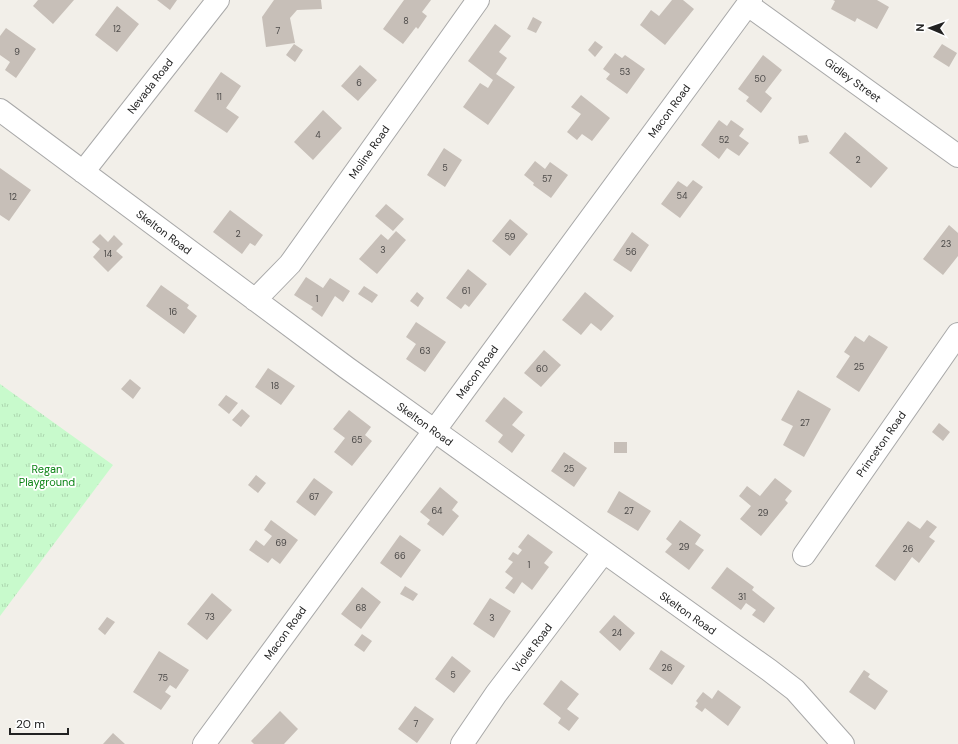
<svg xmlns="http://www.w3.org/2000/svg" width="958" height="744" viewBox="0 0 958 744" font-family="'DM Sans',sans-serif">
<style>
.park{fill:url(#park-tufts)}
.building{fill:#c7bfb8}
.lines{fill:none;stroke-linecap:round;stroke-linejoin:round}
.minor-casing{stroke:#a9a9a9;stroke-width:24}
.minor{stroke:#fff;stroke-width:22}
.labels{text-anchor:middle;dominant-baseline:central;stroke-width:3.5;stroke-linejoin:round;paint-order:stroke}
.number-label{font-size:9px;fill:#4b4948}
.street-label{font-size:11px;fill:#222;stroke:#fff}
.park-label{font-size:11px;fill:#0c8416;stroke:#fff}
</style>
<defs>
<pattern id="park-tufts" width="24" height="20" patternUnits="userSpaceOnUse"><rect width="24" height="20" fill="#c8facc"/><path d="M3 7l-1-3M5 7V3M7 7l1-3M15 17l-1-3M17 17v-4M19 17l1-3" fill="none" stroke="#acd6af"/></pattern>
</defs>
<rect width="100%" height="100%" fill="#f2efe9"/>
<path class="park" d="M 0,384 L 113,465 L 0,616 Z"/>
<path class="building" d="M 38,0 L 74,0 L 53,24 L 33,6 Z
M 157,0 L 177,0 L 170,10 Z
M 274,0 L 321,0 L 322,9 L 297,10 L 290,18 L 295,43 L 266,47 L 262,17 Z
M 404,0 L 431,0 L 422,12 L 427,16 L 418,29 L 416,27 L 403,44 L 383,29 Z
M 672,0 L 683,0 L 694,9 L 665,45 L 640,25 L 651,10 L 659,16 Z
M 833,0 L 877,0 L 889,7 L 877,29 L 857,18 L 855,22 L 831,9 L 835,1 Z
M 117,6 L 139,24 L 117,52 L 95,35 Z
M 533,17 L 542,22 L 536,33 L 527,29 Z
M 495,24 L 511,36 L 499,52 L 507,58 L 496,74 L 515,87 L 488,125 L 463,107 L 480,83 L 488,88 L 493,80 L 468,61 Z
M 6,28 L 36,49 L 16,78 L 5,70 L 10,62 L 0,55 L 0,36 Z
M 595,41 L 603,47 L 595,57 L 588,50 Z
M 294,44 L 303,50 L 295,62 L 286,55 Z
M 942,44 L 957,53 L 949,67 L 933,57 Z
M 615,53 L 622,58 L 625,55 L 645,69 L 627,94 L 606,79 L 610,74 L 603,69 Z
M 763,55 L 782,70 L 765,92 L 772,98 L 761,113 L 746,101 L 749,97 L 738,89 Z
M 360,65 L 377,80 L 358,101 L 341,86 Z
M 221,72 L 241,86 L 226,108 L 239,117 L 227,133 L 194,111 Z
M 581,95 L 610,118 L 592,141 L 582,134 L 577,140 L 567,132 L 581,114 L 571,107 Z
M 323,110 L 342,128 L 313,160 L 294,142 Z
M 719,120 L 727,126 L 731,120 L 744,129 L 739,136 L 749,143 L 739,156 L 727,148 L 719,159 L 701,145 Z
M 845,132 L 888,168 L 871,188 L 829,153 Z
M 807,135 L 809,142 L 799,144 L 798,136 Z
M 444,148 L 462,160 L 445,187 L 427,175 Z
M 535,161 L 545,169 L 550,162 L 568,175 L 551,198 L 533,185 L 534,183 L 524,175 Z
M 0,168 L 31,190 L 9,221 L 0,215 Z
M 693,180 L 703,187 L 680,218 L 661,204 L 678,181 L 687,187 Z
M 386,204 L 404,219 L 393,231 L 375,216 Z
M 230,210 L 263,235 L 255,246 L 250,243 L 242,254 L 213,232 Z
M 510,219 L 528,234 L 510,256 L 492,241 Z
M 949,225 L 958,233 L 958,256 L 943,275 L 923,259 Z
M 396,231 L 406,240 L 377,274 L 359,259 L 381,234 L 388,240 Z
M 632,232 L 649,245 L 631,272 L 613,260 Z
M 100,234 L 108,242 L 114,235 L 123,244 L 116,251 L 123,257 L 108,272 L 93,257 L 100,249 L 92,242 Z
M 468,269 L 487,284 L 469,307 L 465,304 L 461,309 L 446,298 Z
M 306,277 L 323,288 L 330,278 L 350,291 L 343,302 L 335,296 L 322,317 L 311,309 L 313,307 L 294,295 Z
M 161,285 L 189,305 L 187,308 L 197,316 L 184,334 L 146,306 Z
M 364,286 L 378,295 L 372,303 L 358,294 Z
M 417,292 L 424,298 L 418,307 L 410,301 Z
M 585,292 L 614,316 L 601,331 L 591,323 L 581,335 L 562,320 Z
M 416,322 L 446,342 L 425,372 L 406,359 L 416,344 L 406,337 Z
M 869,335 L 888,347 L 859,392 L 836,377 L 850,356 L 844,352 L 855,336 L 864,342 Z
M 544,350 L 561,365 L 541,387 L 524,373 Z
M 268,368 L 295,386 L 281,405 L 255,387 Z
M 130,379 L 141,388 L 133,399 L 121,389 Z
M 798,390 L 831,409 L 804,457 L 783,445 L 793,426 L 781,420 Z
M 226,395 L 238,403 L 229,414 L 218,405 Z
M 504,397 L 523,412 L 512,425 L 525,435 L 512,453 L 498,442 L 503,435 L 485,421 Z
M 242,409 L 250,416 L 241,427 L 232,420 Z
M 349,410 L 371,427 L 365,435 L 372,441 L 352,466 L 334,452 L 345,438 L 333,429 Z
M 939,423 L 950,432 L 943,441 L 932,432 Z
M 614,442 L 627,442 L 627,453 L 614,453 Z
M 564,452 L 587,468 L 574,487 L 551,471 Z
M 256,475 L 266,483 L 258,493 L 248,485 Z
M 314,478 L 333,492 L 315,516 L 296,502 Z
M 775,478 L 792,491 L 785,500 L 788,503 L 761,536 L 740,519 L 751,506 L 739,496 L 747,486 L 760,496 Z
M 440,487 L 458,502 L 452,510 L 459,516 L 443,536 L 427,524 L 430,520 L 420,512 Z
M 619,491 L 651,511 L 638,531 L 607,512 Z
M 271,520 L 298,540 L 280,564 L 272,558 L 268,563 L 249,550 L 256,540 L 264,546 L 272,536 L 264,530 Z
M 680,520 L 701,535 L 695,544 L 704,550 L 689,570 L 665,552 L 672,544 L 666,539 Z
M 927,520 L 937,527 L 929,537 L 935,541 L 919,563 L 912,557 L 895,581 L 875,566 L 908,521 L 920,529 Z
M 528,534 L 553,552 L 544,563 L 549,567 L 532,590 L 522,582 L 514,594 L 505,588 L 513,578 L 505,572 L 513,562 L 508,559 L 513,552 L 518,555 L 522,550 L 518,547 Z
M 400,535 L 421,550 L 401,578 L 380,563 Z
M 727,567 L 754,587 L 752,590 L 775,608 L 764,623 L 752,615 L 756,610 L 746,603 L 741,610 L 711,588 Z
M 405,586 L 418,594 L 413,601 L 400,594 Z
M 362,587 L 381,602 L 361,629 L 341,614 Z
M 212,593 L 232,610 L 207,640 L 187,624 Z
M 490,598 L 511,611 L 494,638 L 473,624 Z
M 614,615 L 635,633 L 620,651 L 599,632 Z
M 107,617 L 115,622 L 105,635 L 98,629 Z
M 362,634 L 372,641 L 364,652 L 354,645 Z
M 661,650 L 685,666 L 672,685 L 649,669 Z
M 159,651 L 189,670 L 176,689 L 170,685 L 165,692 L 171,696 L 161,710 L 133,692 Z
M 452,656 L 471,671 L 454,693 L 435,679 Z
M 864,670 L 870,674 L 868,677 L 888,691 L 875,710 L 849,692 Z
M 561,680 L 579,694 L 567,709 L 579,718 L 569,731 L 558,723 L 561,718 L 543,704 Z
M 718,690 L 741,707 L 728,726 L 705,708 L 702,712 L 695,707 L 698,703 L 696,701 L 703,692 L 712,699 Z
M 415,706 L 434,719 L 417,743 L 398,729 Z
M 280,711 L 298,729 L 284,744 L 254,744 L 251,741 Z
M 113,733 L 125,744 L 103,744 Z"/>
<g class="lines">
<defs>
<path id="minor" d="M 748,5 L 958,156
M 0,110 L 347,368 L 769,670 L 795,690 L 843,744
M 83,172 L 218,0
M 255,300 L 290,264 L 478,0
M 804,555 L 958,334
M 204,744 L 751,0
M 462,744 L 496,694 L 603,553"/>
</defs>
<use href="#minor" class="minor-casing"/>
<use href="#minor" class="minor"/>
</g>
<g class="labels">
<g class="number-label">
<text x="406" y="21">8</text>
<text x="117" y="29">12</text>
<text x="278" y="31">7</text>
<text x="17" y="52">9</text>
<text x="625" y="72">53</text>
<text x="760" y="79">50</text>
<text x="359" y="83">6</text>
<text x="219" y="97">11</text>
<text x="318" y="135">4</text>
<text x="724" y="140">52</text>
<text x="858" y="160">2</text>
<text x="445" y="168">5</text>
<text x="547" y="179">57</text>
<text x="682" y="196">54</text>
<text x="13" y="197">12</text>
<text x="238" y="234">2</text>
<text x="510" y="237">59</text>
<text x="946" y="244">23</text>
<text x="383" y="250">3</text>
<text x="631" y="252">56</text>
<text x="108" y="254">14</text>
<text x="466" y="291">61</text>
<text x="317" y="299">1</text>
<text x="173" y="312">16</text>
<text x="425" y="351">63</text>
<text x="859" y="367">25</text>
<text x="542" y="369">60</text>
<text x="275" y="386">18</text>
<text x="805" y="423">27</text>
<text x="357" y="440">65</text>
<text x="569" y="469">25</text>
<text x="314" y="497">67</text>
<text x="437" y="511">64</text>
<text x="629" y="511">27</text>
<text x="763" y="513">29</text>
<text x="281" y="543">69</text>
<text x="684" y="547">29</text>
<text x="908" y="549">26</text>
<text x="400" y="556">66</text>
<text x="529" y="565">1</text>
<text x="742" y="597">31</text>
<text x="361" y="608">68</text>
<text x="210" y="617">73</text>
<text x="492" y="618">3</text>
<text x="617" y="633">24</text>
<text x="667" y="668">26</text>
<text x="453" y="675">5</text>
<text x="163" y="678">75</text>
<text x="416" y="724">7</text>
</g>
<g class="street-label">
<text transform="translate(853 80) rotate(36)">Gidley Street</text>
<text transform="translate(150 86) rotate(-52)">Nevada Road</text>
<text transform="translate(669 111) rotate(-54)">Macon Road</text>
<text transform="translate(369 152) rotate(-55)">Moline Road</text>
<text transform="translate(164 232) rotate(37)">Skelton Road</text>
<text transform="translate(477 372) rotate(-54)">Macon Road</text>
<text transform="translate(425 424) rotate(36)">Skelton Road</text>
<text transform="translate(881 444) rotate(-55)">Princeton Road</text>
<text transform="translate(688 613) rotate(35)">Skelton Road</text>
<text transform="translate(285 633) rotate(-54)">Macon Road</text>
<text transform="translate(532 648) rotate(-53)">Violet Road</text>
</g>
<g class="park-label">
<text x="47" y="469">Regan<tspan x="47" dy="13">Playground</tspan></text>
</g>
</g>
<g transform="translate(930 28) rotate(272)" stroke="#ffffff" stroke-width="3" paint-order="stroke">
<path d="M0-3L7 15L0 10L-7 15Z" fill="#222222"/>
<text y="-6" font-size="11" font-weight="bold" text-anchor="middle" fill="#222222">N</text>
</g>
<path d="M10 728v6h58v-6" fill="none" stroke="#222222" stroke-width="2"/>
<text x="16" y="728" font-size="12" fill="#222222" stroke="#ffffff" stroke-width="3" paint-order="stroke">20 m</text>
</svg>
